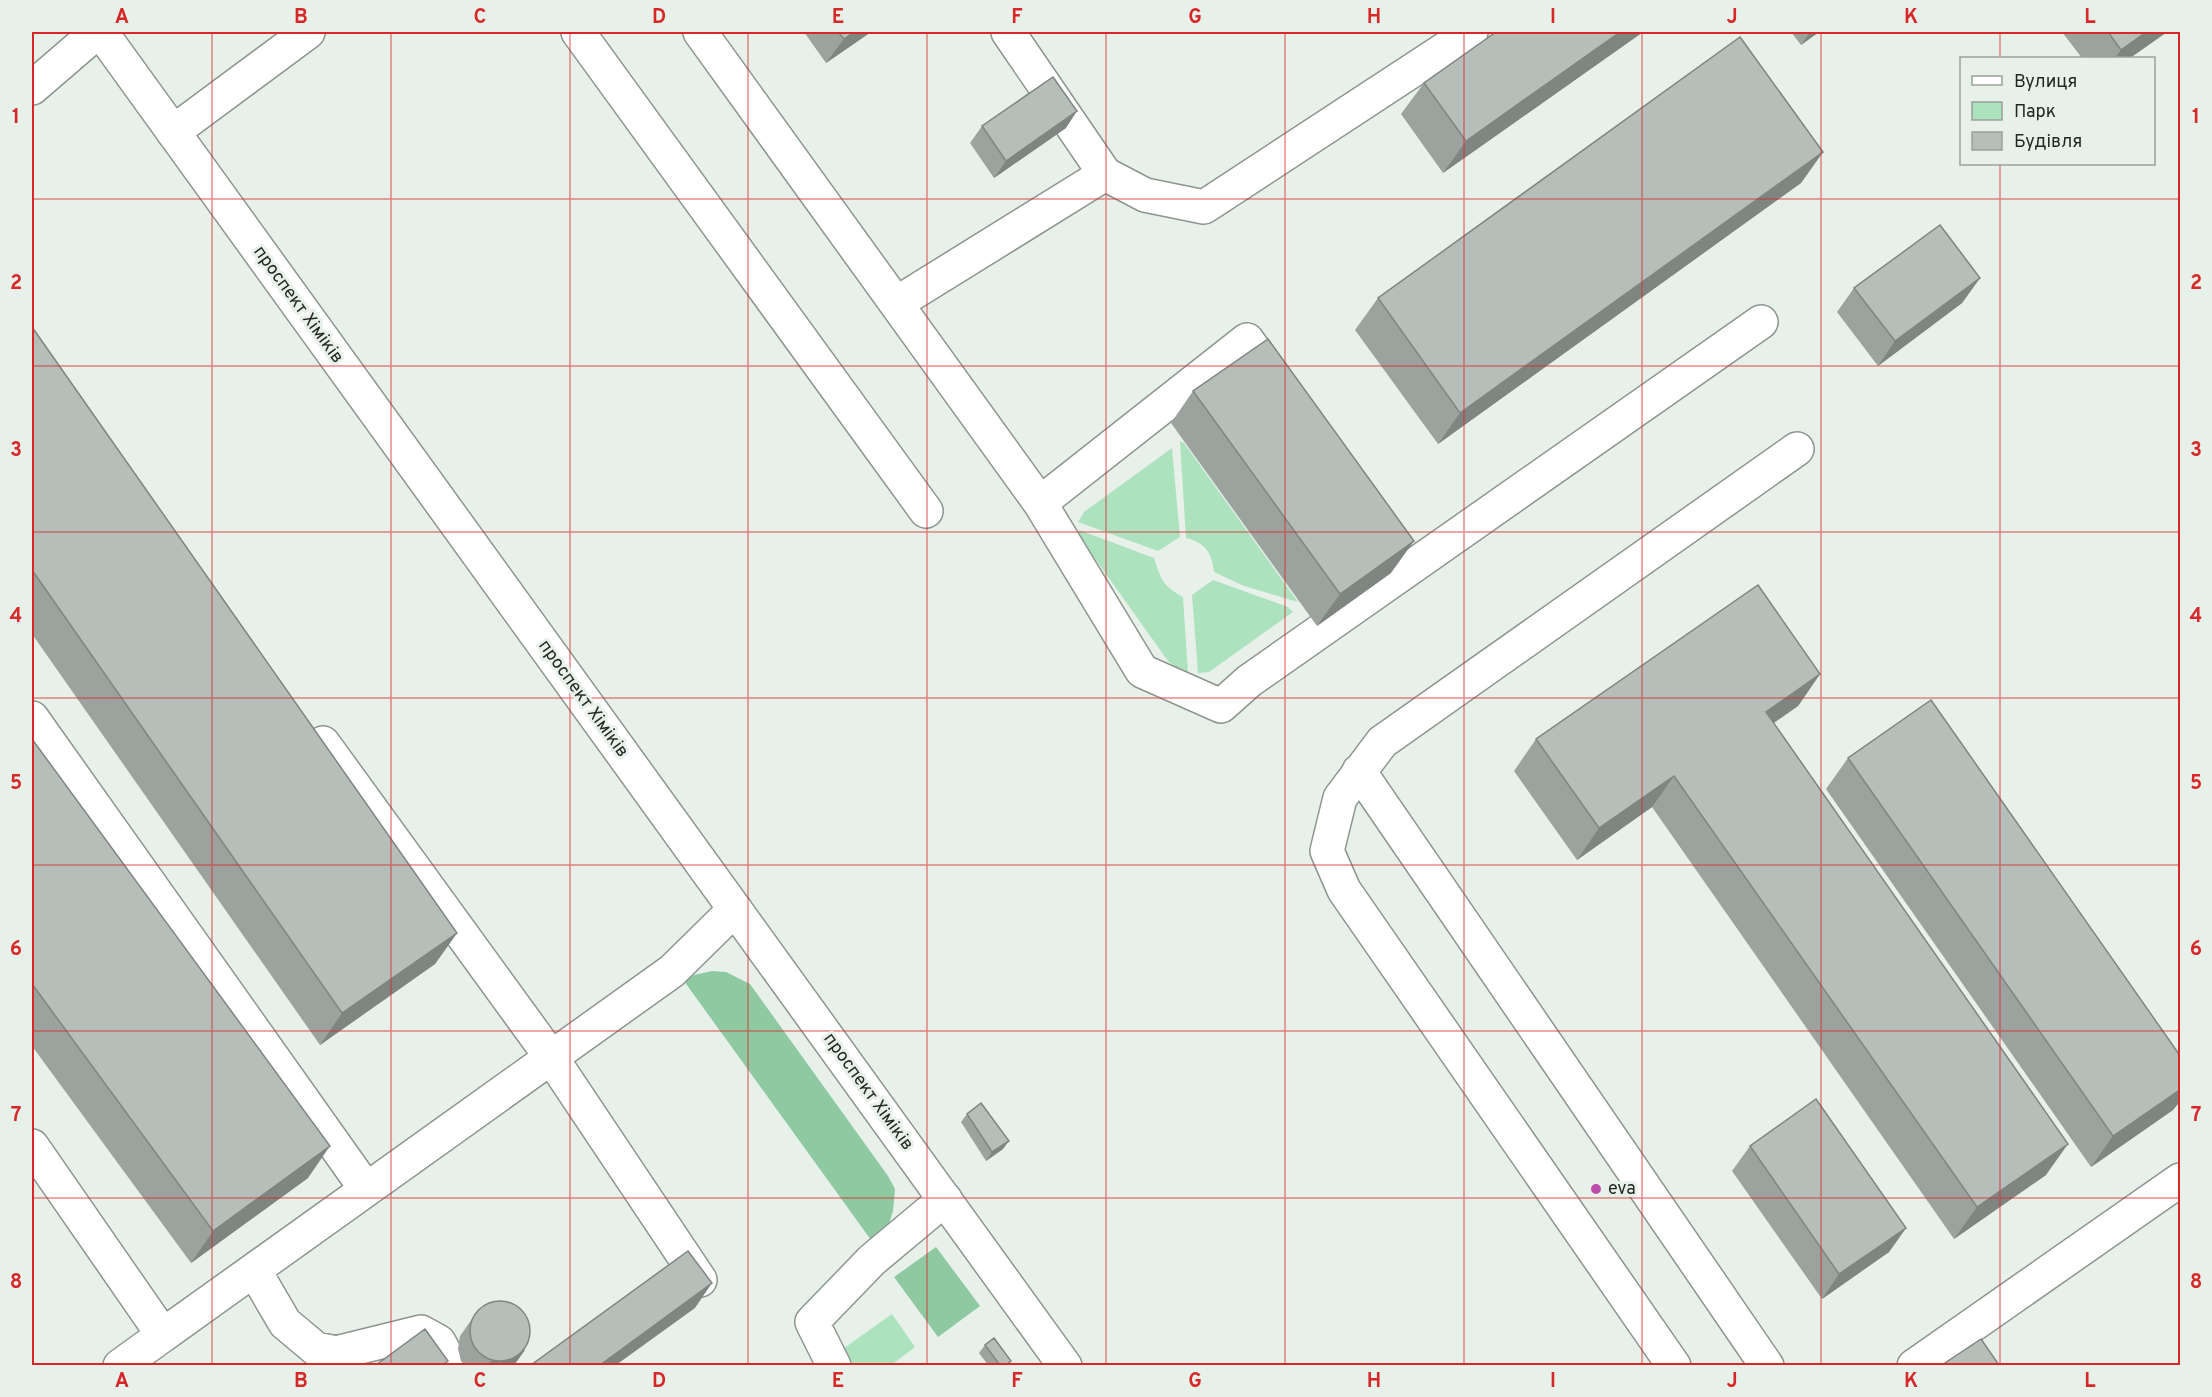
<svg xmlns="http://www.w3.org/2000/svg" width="2212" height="1397" viewBox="0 0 2212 1397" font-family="Overpass,sans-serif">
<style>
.green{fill:#ade2be}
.forest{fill:#8fc9a2}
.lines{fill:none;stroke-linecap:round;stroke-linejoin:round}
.minor-casing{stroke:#8d958f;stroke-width:36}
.major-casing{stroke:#8d958f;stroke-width:36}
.minor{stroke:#fff;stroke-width:33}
.major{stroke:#fff;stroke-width:33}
.wall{fill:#9ca39e}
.shaded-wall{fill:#7f8581}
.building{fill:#b5beb8;stroke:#7f8581;stroke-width:1.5}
.grid{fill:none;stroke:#d62828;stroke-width:1.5;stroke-opacity:0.55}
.poi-dot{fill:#bd4daa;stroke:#e8f0ea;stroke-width:2}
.labels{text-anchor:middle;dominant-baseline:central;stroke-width:6;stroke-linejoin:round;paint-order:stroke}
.street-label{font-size:18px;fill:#242825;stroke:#e8f0ea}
.poi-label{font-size:18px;fill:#242825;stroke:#e8f0ea;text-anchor:start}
.neatline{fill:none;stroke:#d62828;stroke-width:2}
.grid-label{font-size:20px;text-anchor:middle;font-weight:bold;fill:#d62828}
</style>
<rect width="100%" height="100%" fill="#e8f0ea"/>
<path class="green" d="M 1180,441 L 1184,443 L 1298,602 L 1244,586 L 1214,572 C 1212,553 1206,543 1186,538 Z
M 1172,448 L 1180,537 L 1158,551 L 1078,522 L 1084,512 Z
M 1079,530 L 1154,558 C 1161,580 1163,586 1183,597 L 1188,673 L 1181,671 L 1168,661 L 1081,539 Z
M 1213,580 L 1288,607 L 1293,612 L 1209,672 L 1198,673 L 1192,595 Z
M 892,1314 L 915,1347 L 890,1366 L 851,1365 L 840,1351 Z"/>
<path class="forest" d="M 712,971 L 726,972 L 750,984 L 888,1176 L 895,1189 L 893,1211 L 888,1227 L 871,1240 L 684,981 L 694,975 Z
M 936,1247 L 980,1306 L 938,1337 L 894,1277 Z"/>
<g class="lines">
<defs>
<path id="minor" d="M 578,32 L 926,511
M 700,32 L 1040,503 L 1142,671 L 1221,706 L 1249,681 L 1761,322
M 1008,32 L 1105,174
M 32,88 L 97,32
M 173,132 L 308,32
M 897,303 L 1105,174 L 1145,195 L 1204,207 L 1471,32
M 1040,503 L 1247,340 L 1279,385
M 32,718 L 366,1189
M 323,743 L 551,1057 L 700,1280
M 1359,771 L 1767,1366
M 32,1146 L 163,1335 L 672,971 L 735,909
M 254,1270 L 285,1323 L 316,1349 L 336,1353 L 421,1332 L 439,1342 L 452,1366
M 120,1366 L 163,1335
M 834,1366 L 812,1322 L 872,1260 L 945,1199
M 1674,1366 L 1344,890 L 1327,851 L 1340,798 L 1382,742 L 1797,449
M 1914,1366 L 2180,1180"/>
<path id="major" d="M 101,32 L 1065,1366"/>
</defs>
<use href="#minor" class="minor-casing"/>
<use href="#major" class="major-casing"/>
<use href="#minor" class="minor"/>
<use href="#major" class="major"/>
</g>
<path class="wall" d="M 804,32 L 871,32 L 826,63 Z
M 1643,32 L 1443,173 L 1401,114 L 1424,83 Z
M 1791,32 L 1819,32 L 1801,45 Z
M 2062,32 L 2167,32 L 2130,58 L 2082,58 Z
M 982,126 L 1066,128 L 994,178 L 970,143 Z
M 1823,152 L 1801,183 L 1438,444 L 1355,330 L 1378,298 Z
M 1980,278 L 1962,303 L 1878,366 L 1837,312 L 1854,288 Z
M 32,327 L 457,933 L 435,964 L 320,1045 L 32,634 Z
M 1193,391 L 1391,573 L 1317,626 L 1171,423 Z
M 1820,674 L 1798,706 L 1774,723 L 2046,1175 L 1954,1239 L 1652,807 L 1577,860 L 1514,771 L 1536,739 Z
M 32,739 L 308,1178 L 191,1263 L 32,1046 Z
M 1848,758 L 2181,1057 L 2181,1100 L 2173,1110 L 2091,1167 L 1826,789 Z
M 967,1114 L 1003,1149 L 986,1161 L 961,1122 Z
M 1750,1146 L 1906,1228 L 1889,1252 L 1822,1299 L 1732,1171 Z
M 479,1309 L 525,1350 L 514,1365 L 464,1365 L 461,1361 L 458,1349 L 460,1336 Z
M 985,1345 L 1008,1365 L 988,1365 L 979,1353 Z"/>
<path class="shaded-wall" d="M 854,32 L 871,32 L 826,63 L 844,39 Z
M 1620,32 L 1643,32 L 1443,173 L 1466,141 Z
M 1810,32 L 1819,32 L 1801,45 Z
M 2146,32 L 2167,32 L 2130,58 L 2115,58 L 2121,50 Z
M 1077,111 L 1066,128 L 994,178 L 1006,161 Z
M 1823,152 L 1801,183 L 1438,444 L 1460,413 Z
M 1980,278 L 1962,303 L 1878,366 L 1895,341 Z
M 1414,541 L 1391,573 L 1317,626 L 1340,594 Z
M 1820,674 L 1798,706 L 1744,743 L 1766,712 Z
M 1674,776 L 1652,807 L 1577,860 L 1599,828 Z
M 457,933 L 435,964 L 320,1045 L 342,1013 Z
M 2181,1089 L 2181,1100 L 2173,1110 L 2091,1167 L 2113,1136 Z
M 1009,1141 L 1003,1149 L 986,1161 L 992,1152 Z
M 2068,1144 L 2046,1175 L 1954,1239 L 1977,1207 Z
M 330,1146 L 308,1178 L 191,1263 L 213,1231 Z
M 1906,1228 L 1889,1252 L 1822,1299 L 1839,1274 Z
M 712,1283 L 695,1308 L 616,1365 L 600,1365 Z
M 525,1350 L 514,1365 L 488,1365 L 491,1361 Z"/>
<path class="building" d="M 838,32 L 854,32 L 844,39 Z
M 1496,32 L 1620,32 L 1466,141 L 1424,83 Z
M 2108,32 L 2146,32 L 2121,50 Z
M 1740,37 L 1823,152 L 1460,413 L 1378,298 Z
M 1053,77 L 1077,111 L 1006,161 L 982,126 Z
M 1940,225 L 1980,278 L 1895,341 L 1854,288 Z
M 32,327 L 457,933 L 342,1013 L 32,570 Z
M 1268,339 L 1414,541 L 1340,594 L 1193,391 Z
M 1758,585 L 1820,674 L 1766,712 L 2068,1144 L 1977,1207 L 1674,776 L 1599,828 L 1536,739 Z
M 1931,700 L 2181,1057 L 2181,1089 L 2113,1136 L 1848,758 Z
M 32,739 L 330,1146 L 213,1231 L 32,984 Z
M 1816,1099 L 1906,1228 L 1839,1274 L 1750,1146 Z
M 981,1103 L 1009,1141 L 992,1152 L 967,1114 Z
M 688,1251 L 712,1283 L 600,1365 L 531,1365 Z
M470 1331a30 30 0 1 1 60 0a30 30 0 1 1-60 0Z
M 425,1329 L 448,1361 L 442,1365 L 376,1365 Z
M 994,1338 L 1011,1361 L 1006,1365 L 1000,1365 L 985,1345 Z
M 1981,1339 L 1999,1365 L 1942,1365 Z"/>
<path class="grid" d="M 212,32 L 212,1366M 391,32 L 391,1366M 570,32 L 570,1366M 748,32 L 748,1366M 927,32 L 927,1366M 1106,32 L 1106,1366M 1285,32 L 1285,1366M 1464,32 L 1464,1366M 1642,32 L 1642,1366M 1821,32 L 1821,1366M 2000,32 L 2000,58M 2000,164 L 2000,1366M 32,199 L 2180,199M 32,366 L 2180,366M 32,532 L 2180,532M 32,698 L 2180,698M 32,865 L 2180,865M 32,1031 L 2180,1031M 32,1198 L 2180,1198"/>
<circle class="poi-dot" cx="1596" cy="1189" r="6"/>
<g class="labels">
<g class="street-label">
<text transform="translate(298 305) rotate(54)">проспект Хіміків</text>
<text transform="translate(583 699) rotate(54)">проспект Хіміків</text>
<text transform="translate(868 1092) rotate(54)">проспект Хіміків</text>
</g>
<g class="poi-label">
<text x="1608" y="1189">eva</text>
</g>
</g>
<rect width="2212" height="1397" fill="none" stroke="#e8f0ea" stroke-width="66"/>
<rect x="1960" y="57" width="195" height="108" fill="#e8f0ea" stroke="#9aa09b" stroke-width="1.5"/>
<rect x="1972" y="76" width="30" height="9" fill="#ffffff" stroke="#9aa09b" stroke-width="1.5"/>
<text x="2014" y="87" font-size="18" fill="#242825">Вулиця</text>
<rect x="1972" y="102" width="30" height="18" fill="#ade2be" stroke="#9aa09b" stroke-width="1.5"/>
<text x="2014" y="117" font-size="18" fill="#242825">Парк</text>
<rect x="1972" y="132" width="30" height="18" fill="#b5beb8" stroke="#9aa09b" stroke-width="1.5"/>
<text x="2014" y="147" font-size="18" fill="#242825">Будівля</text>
<rect x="33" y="33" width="2146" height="1331" class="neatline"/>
<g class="grid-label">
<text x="122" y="23">A</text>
<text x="301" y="23">B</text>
<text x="480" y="23">C</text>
<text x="659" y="23">D</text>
<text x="838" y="23">E</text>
<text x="1017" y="23">F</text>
<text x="1195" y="23">G</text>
<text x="1374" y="23">H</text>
<text x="1553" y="23">I</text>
<text x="1732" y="23">J</text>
<text x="1911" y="23">K</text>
<text x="2090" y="23">L</text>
<text x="16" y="123">1</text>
<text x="2196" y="123">1</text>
<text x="16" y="289">2</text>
<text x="2196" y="289">2</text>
<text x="16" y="456">3</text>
<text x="2196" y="456">3</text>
<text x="16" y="622">4</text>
<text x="2196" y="622">4</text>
<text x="16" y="789">5</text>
<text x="2196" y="789">5</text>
<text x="16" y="955">6</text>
<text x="2196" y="955">6</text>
<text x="16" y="1121">7</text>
<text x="2196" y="1121">7</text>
<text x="16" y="1288">8</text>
<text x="2196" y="1288">8</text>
<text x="122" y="1387">A</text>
<text x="301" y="1387">B</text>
<text x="480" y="1387">C</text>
<text x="659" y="1387">D</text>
<text x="838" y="1387">E</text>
<text x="1017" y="1387">F</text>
<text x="1195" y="1387">G</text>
<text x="1374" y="1387">H</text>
<text x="1553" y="1387">I</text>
<text x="1732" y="1387">J</text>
<text x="1911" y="1387">K</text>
<text x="2090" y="1387">L</text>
</g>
</svg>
